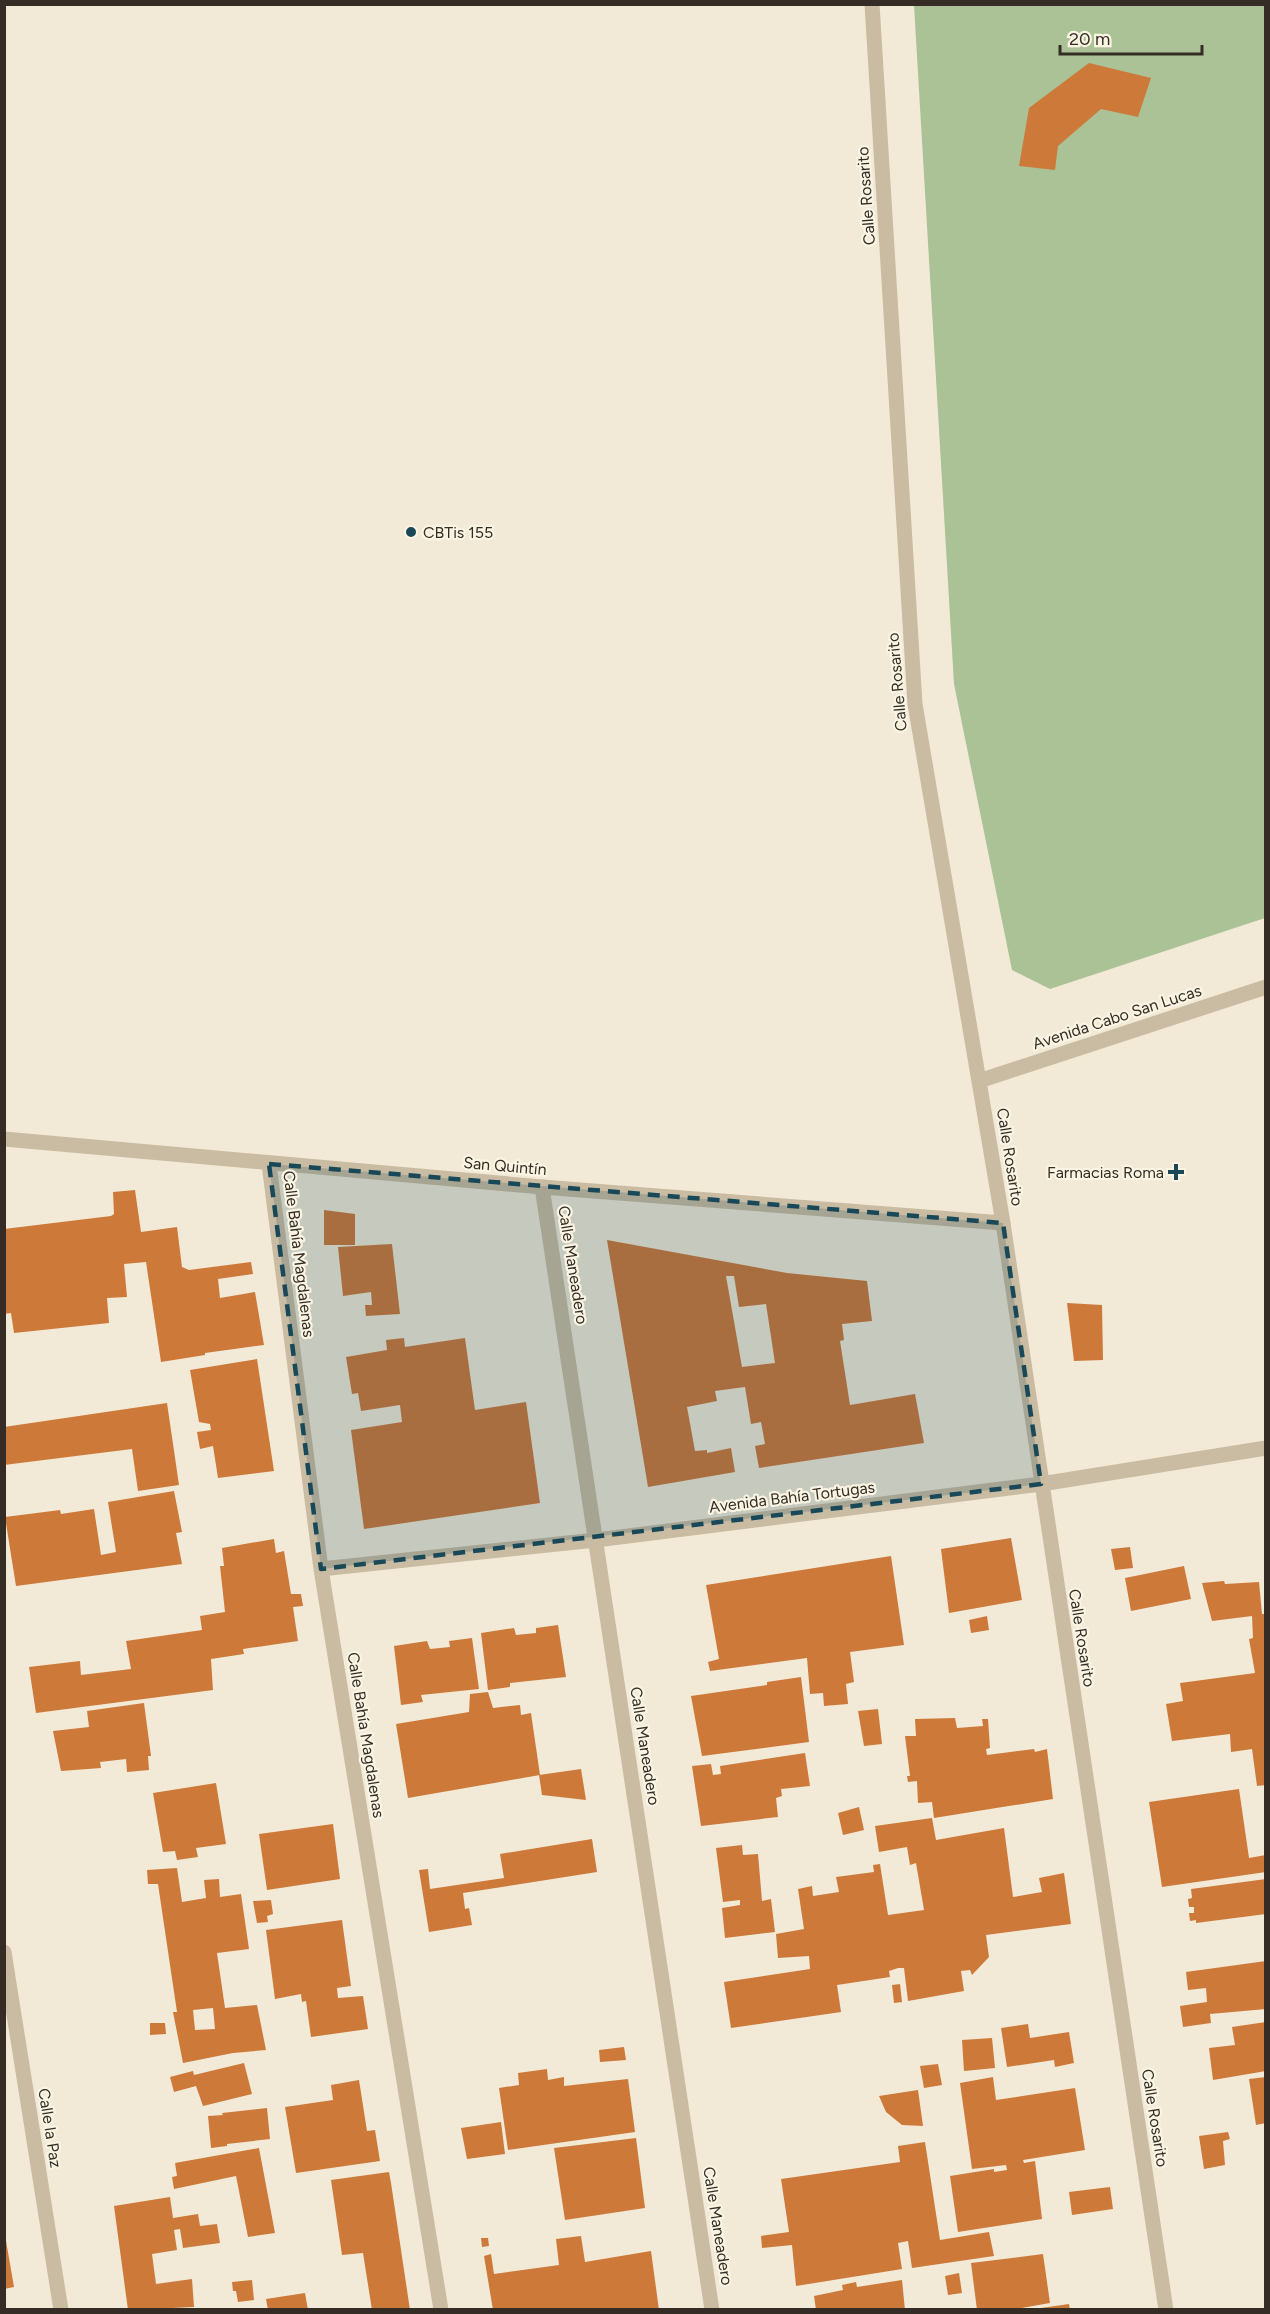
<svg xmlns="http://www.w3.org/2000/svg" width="1270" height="2314" viewBox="0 0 1270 2314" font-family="Figtree,sans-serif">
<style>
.green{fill:#abc296}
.building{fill:#cd793a;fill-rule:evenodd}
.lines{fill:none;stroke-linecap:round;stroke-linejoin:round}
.minor{stroke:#cabca2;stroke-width:15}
.tertiary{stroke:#cabca2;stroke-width:15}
.marked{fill:#194858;fill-opacity:0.2;stroke:#194858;stroke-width:4.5;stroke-dasharray:12 8;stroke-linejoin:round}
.poi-dot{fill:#194858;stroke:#faf4e3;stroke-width:2}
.labels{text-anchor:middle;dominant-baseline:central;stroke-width:4.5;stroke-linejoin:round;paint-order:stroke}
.street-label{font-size:16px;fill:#352d25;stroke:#faf4e3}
.poi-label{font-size:16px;fill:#352d25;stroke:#faf4e3;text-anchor:start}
</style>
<rect width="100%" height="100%" fill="#f2ead6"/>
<path class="green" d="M 914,5 L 1265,5 L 1265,918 L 1050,989 L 1012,970 L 954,684 Z"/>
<path class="building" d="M 1089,63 L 1151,78 L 1138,117 L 1101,109 L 1058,146 L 1055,170 L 1019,166 L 1029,108 Z
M 135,1190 L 141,1232 L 177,1227 L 182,1267 L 189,1270 L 251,1262 L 253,1274 L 218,1279 L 220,1298 L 255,1292 L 264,1345 L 205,1353 L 205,1355 L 161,1362 L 146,1262 L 124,1264 L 127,1297 L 107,1298 L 109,1323 L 14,1333 L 11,1313 L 4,1314 L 4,1229 L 111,1216 L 114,1214 L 113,1192 Z
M 324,1210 L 355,1214 L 355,1245 L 324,1245 Z
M 607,1240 L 787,1273 L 867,1281 L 872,1321 L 842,1324 L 844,1340 L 840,1341 L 850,1405 L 915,1394 L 924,1443 L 759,1468 L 755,1446 L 765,1444 L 761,1422 L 751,1424 L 745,1387 L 715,1391 L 717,1401 L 687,1407 L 695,1451 L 707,1450 L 707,1453 L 731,1448 L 735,1472 L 648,1487 ZM 726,1276 L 734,1276 L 739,1307 L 766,1304 L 775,1363 L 742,1367 Z
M 392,1244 L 400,1314 L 366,1316 L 365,1305 L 372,1305 L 371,1292 L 343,1296 L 338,1247 Z
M 1067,1303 L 1102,1305 L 1103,1360 L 1074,1361 Z
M 404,1338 L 405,1347 L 465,1338 L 475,1410 L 526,1402 L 540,1503 L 364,1529 L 351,1430 L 402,1422 L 400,1405 L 361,1411 L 358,1393 L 352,1394 L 346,1357 L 387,1350 L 386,1340 Z
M 257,1359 L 274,1471 L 218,1478 L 213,1446 L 200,1449 L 197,1432 L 211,1430 L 210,1424 L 199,1422 L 190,1370 Z
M 167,1403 L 179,1485 L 138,1491 L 132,1449 L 4,1465 L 4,1427 Z
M 174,1491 L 182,1532 L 176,1533 L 182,1564 L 16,1586 L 5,1517 L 60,1510 L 61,1514 L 94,1509 L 101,1555 L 116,1552 L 108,1502 Z
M 1011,1538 L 1022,1600 L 949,1613 L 941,1549 Z
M 274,1539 L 276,1553 L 284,1551 L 291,1594 L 301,1594 L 303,1606 L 293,1607 L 298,1641 L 243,1649 L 244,1654 L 211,1659 L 213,1690 L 36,1713 L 29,1667 L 80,1661 L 81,1675 L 131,1669 L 126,1641 L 202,1630 L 200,1616 L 225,1612 L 220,1566 L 224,1566 L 222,1548 Z
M 1130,1547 L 1133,1568 L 1115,1570 L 1111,1549 Z
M 891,1556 L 904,1645 L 850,1652 L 854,1682 L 846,1684 L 848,1704 L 824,1706 L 823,1693 L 810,1694 L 807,1658 L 710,1671 L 708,1662 L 719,1659 L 706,1585 Z
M 1184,1566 L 1191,1599 L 1131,1611 L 1125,1578 Z
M 1224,1581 L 1225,1584 L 1259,1582 L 1262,1614 L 1266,1614 L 1266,1785 L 1257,1786 L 1252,1749 L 1231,1752 L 1230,1734 L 1172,1741 L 1166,1704 L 1183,1701 L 1180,1683 L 1255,1673 L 1249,1639 L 1253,1638 L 1252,1616 L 1212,1621 L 1202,1583 Z
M 987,1616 L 989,1630 L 971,1633 L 969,1620 Z
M 558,1625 L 566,1677 L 510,1683 L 510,1687 L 488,1690 L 481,1633 L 514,1628 L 516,1635 L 536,1633 L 536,1628 Z
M 472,1638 L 479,1689 L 421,1695 L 423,1702 L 401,1705 L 394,1646 L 427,1641 L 430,1649 L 450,1647 L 449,1641 Z
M 801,1677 L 809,1742 L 702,1756 L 691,1696 L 767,1685 L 767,1682 Z
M 488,1692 L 493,1708 L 520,1705 L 521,1715 L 531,1713 L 540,1775 L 408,1798 L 396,1724 L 469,1712 L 470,1694 Z
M 144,1703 L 151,1756 L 148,1756 L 149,1770 L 127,1772 L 126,1759 L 100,1762 L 101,1768 L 61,1771 L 53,1731 L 89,1727 L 87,1711 Z
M 878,1709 L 882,1744 L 864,1746 L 858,1711 Z
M 955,1718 L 957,1728 L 983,1726 L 982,1719 L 988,1719 L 990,1748 L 986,1749 L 987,1755 L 1034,1749 L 1035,1752 L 1047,1749 L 1053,1799 L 934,1818 L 932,1802 L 918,1803 L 917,1781 L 908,1782 L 907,1776 L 910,1776 L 905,1736 L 916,1736 L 915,1719 Z
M 805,1753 L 810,1786 L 781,1789 L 782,1796 L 776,1798 L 778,1817 L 701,1826 L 692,1766 L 711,1764 L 713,1775 L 721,1774 L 720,1766 Z
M 581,1769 L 586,1800 L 542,1795 L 539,1775 Z
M 216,1783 L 226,1844 L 196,1848 L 198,1857 L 177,1860 L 175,1851 L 163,1852 L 153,1793 Z
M 1239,1789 L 1249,1858 L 1266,1855 L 1266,1872 L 1162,1887 L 1149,1802 Z
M 859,1807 L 864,1830 L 843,1835 L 838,1813 Z
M 932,1818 L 936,1840 L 1004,1828 L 1013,1897 L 1042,1892 L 1039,1878 L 1064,1873 L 1071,1924 L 986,1935 L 989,1957 L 972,1975 L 970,1970 L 961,1971 L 964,1991 L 908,2001 L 904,1968 L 898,1968 L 889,1971 L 890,1977 L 837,1985 L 841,2012 L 731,2028 L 724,1982 L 810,1969 L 809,1956 L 778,1958 L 776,1934 L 804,1929 L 798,1889 L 812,1886 L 813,1896 L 839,1892 L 836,1877 L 874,1872 L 873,1865 L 880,1864 L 888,1915 L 924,1910 L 916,1863 L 910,1865 L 907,1847 L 879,1852 L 875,1826 Z
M 333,1824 L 340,1879 L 267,1890 L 259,1834 Z
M 592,1839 L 597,1872 L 463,1893 L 465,1909 L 469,1908 L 472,1925 L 429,1932 L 419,1870 L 428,1869 L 430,1889 L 504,1878 L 500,1854 Z
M 742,1845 L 743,1855 L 758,1854 L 762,1901 L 771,1899 L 775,1932 L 725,1938 L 722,1908 L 740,1905 L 740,1900 L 723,1902 L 716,1848 Z
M 177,1868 L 182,1902 L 206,1898 L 204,1880 L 219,1879 L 220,1897 L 241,1894 L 249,1949 L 217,1953 L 225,2008 L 257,2005 L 266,2050 L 233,2053 L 183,2063 L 173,2012 L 177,2012 L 158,1884 L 148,1884 L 147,1870 ZM 213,2008 L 215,2029 L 195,2030 L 193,2010 Z
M 1266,1879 L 1266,1914 L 1196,1923 L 1196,1920 L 1190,1921 L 1189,1913 L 1194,1913 L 1194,1907 L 1189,1907 L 1188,1899 L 1192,1898 L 1191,1889 Z
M 271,1900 L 273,1914 L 267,1916 L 268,1922 L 257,1923 L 253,1901 Z
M 342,1920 L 351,1986 L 337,1988 L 338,1998 L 363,1996 L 368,2029 L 311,2037 L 306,2001 L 302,2002 L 301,1994 L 275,1999 L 266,1930 Z
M 1266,1961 L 1266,2009 L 1210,2014 L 1211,2023 L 1183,2027 L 1180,2006 L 1207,2002 L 1206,1988 L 1188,1990 L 1186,1972 Z
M 900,1984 L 902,2002 L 894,2003 L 892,1985 Z
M 1266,2022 L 1266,2071 L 1213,2080 L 1209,2048 L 1235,2045 L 1232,2027 Z
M 150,2023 L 165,2023 L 166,2034 L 150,2035 Z
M 1028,2024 L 1030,2038 L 1069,2032 L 1074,2063 L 1055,2067 L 1054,2060 L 1007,2067 L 1001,2028 Z
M 992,2038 L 995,2068 L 964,2071 L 962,2040 Z
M 624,2047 L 626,2060 L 600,2062 L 599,2050 Z
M 244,2063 L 252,2094 L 203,2106 L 196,2086 L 174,2092 L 170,2077 L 193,2071 L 194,2075 Z
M 938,2064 L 942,2085 L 924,2088 L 920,2066 Z
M 547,2069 L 548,2080 L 564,2077 L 564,2086 L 628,2079 L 635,2132 L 508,2150 L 499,2088 L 519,2085 L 518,2073 Z
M 993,2077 L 996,2100 L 1075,2088 L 1085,2150 L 1023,2160 L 1024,2163 L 1035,2161 L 1042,2219 L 958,2232 L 950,2176 L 994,2169 L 994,2172 L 1007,2170 L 1006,2165 L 972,2169 L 960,2083 Z
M 1266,2077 L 1266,2123 L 1256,2125 L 1249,2079 Z
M 359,2080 L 367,2131 L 375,2130 L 380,2161 L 296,2173 L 285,2107 L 333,2100 L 331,2085 Z
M 918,2090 L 923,2126 L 902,2125 L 886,2112 L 879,2096 Z
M 267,2108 L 270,2139 L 227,2144 L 227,2146 L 211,2148 L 208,2116 L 223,2115 L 222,2113 Z
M 501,2122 L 505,2154 L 467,2159 L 461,2128 Z
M 1228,2132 L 1230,2139 L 1223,2141 L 1225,2165 L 1204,2169 L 1199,2136 Z
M 636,2138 L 645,2208 L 565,2220 L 554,2148 Z
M 925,2142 L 940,2240 L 989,2232 L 994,2256 L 912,2268 L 908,2241 L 898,2243 L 902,2269 L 796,2286 L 792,2245 L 762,2248 L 761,2236 L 789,2232 L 781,2179 L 900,2162 L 898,2146 Z
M 259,2148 L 275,2233 L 248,2237 L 236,2176 L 174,2189 L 172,2177 L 177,2176 L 175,2163 Z
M 389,2172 L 391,2183 L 410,2310 L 372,2310 L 363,2253 L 342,2255 L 331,2180 Z
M 1110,2187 L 1113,2209 L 1072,2215 L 1069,2192 Z
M 170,2197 L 173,2218 L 198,2214 L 200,2226 L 217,2224 L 220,2243 L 183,2248 L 180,2229 L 174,2230 L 177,2250 L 152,2254 L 156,2284 L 192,2279 L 194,2307 L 128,2310 L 114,2206 Z
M 4,2229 L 14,2287 L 4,2289 Z
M 581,2236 L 585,2262 L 651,2251 L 659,2310 L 493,2310 L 484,2256 L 491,2254 L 494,2274 L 559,2265 L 556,2239 Z
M 481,2238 L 488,2238 L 489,2246 L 482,2247 Z
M 1043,2254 L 1050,2303 L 1011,2310 L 977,2310 L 971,2263 Z
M 959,2273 L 962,2293 L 948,2295 L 945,2276 Z
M 252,2280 L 254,2300 L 238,2302 L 236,2291 L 233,2291 L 232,2282 Z
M 902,2280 L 905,2310 L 816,2310 L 814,2296 L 843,2290 L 842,2285 L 856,2282 L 857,2287 Z
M 305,2293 L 308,2310 L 268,2310 L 266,2299 Z
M 1069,2304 L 1070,2310 L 1041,2310 L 1041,2308 Z"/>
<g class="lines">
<path class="minor" d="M 269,1164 L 321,1569 L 441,2310
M 542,1187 L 712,2310
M 1003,1223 L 1166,2310
M 321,1569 L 596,1540 L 1041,1484 L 1266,1448
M 4,1952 L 61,2310"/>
<path class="tertiary" d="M 979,1081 L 1266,987
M 4,1139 L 542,1187 L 1003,1223 L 915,704 L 872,4"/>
</g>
<path class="marked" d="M 269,1164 L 1003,1223 L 1041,1484 L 321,1569 Z"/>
<g class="poi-dot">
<circle cx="411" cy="532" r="6"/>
<path d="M1173 1163h6v6h6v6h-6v6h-6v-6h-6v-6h6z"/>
</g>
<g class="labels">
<g class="street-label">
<text transform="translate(866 196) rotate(-94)">Calle Rosarito</text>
<text transform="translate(897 682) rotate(-95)">Calle Rosarito</text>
<text transform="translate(1117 1017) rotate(-18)">Avenida Cabo San Lucas</text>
<text transform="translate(1010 1157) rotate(81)">Calle Rosarito</text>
<text transform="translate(505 1166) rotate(5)">San Quintín</text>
<text transform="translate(299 1254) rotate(83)">Calle Bahía Magdalenas</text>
<text transform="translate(573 1265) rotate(81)">Calle Maneadero</text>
<text transform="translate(792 1497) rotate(-7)">Avenida Bahía Tortugas</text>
<text transform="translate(1082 1638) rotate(81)">Calle Rosarito</text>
<text transform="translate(366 1735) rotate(81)">Calle Bahía Magdalenas</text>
<text transform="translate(645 1746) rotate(81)">Calle Maneadero</text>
<text transform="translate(1155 2118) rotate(81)">Calle Rosarito</text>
<text transform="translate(50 2128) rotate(81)">Calle la Paz</text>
<text transform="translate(718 2226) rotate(81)">Calle Maneadero</text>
</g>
<g class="poi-label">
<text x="423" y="532">CBTis 155</text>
<text x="1164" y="1172" text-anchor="end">Farmacias Roma</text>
</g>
</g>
<rect width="1270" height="2314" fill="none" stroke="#352d25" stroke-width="12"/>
<path d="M1060 45v9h142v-9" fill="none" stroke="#352d25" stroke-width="3"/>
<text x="1069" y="45" font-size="18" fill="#352d25" stroke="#faf4e3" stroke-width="4.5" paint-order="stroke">20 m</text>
</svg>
